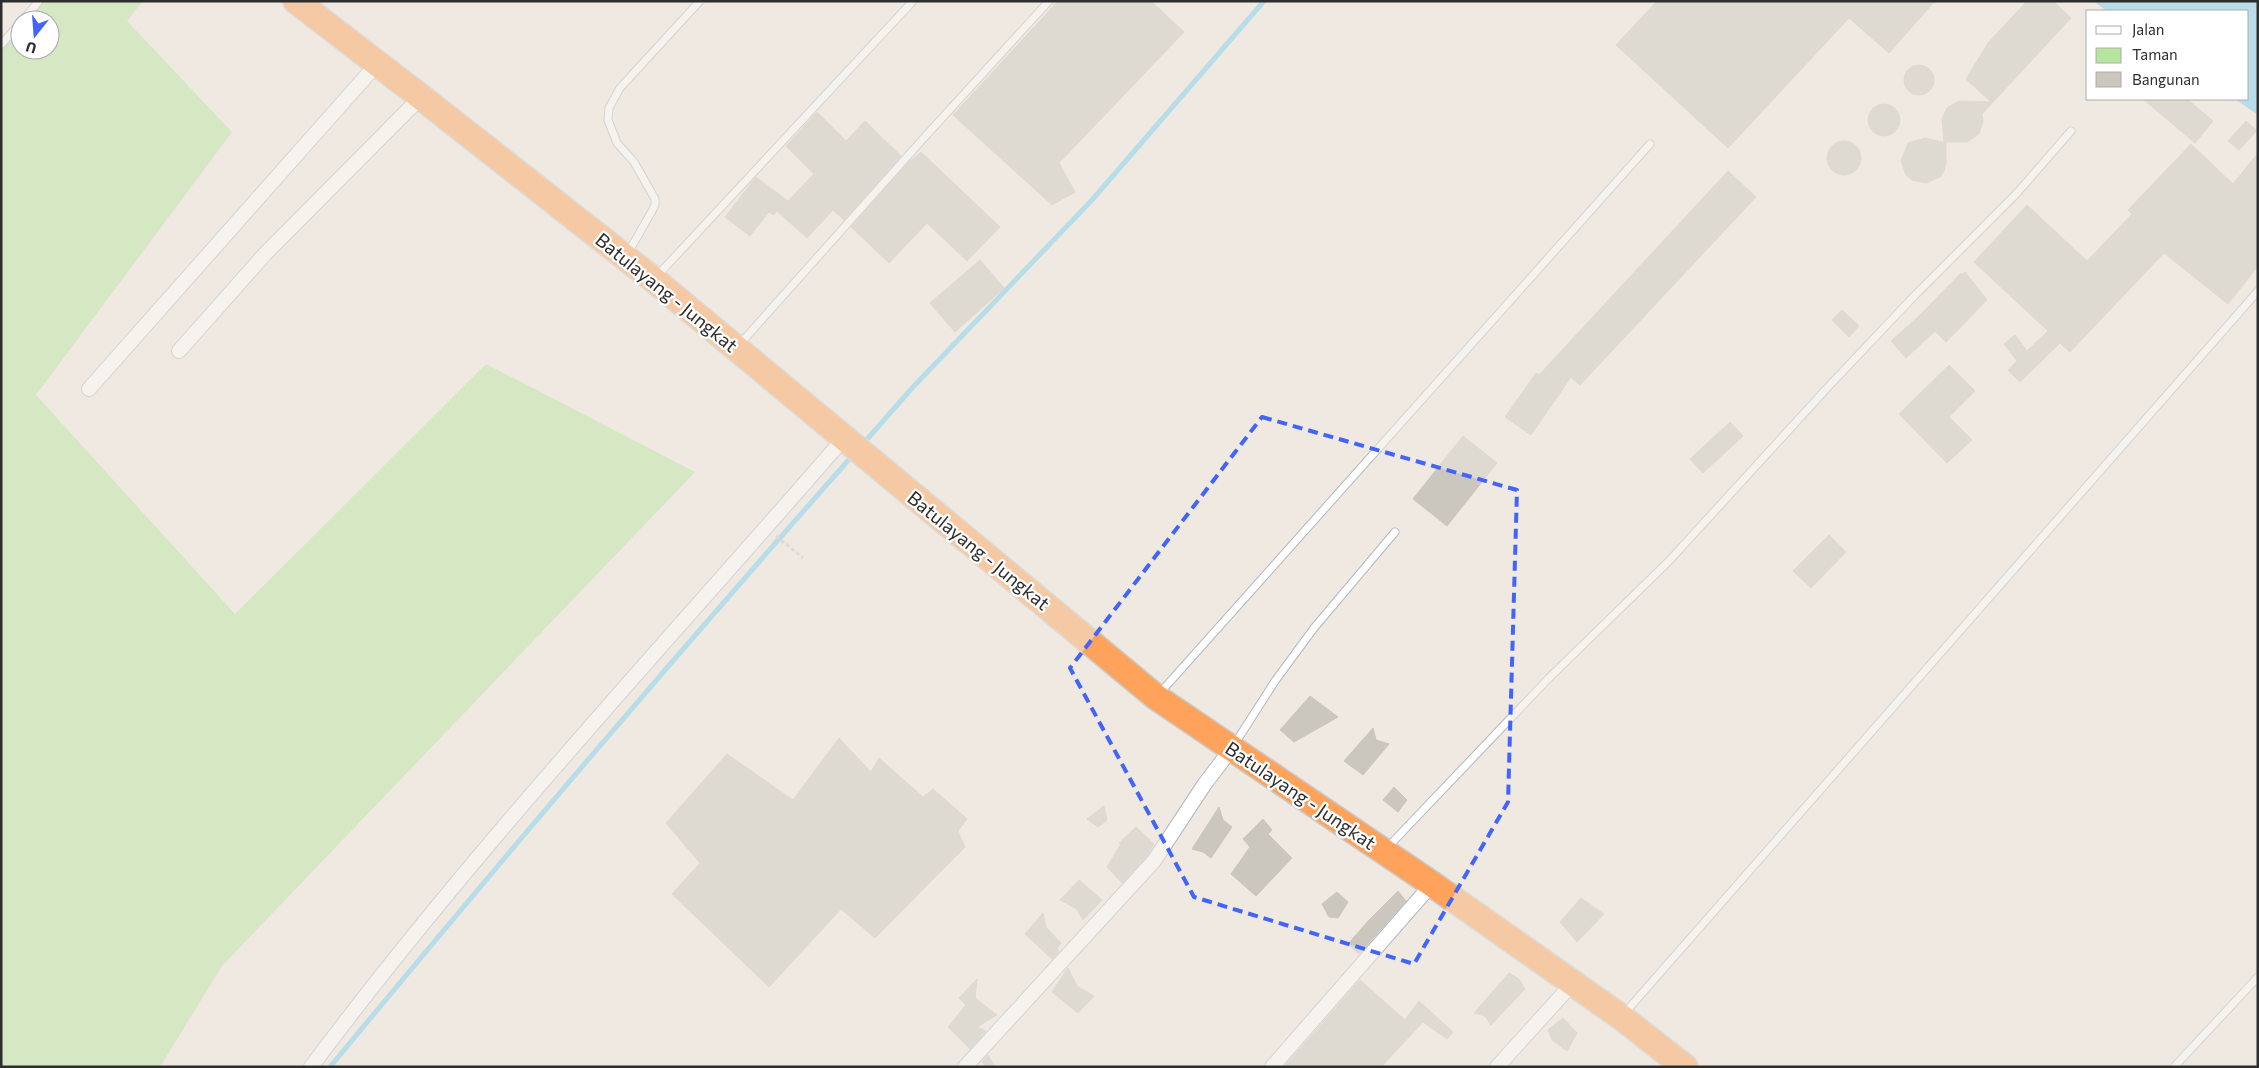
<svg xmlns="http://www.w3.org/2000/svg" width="2259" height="1068" viewBox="0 0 2259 1068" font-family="Commissioner,sans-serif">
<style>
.green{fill:#b6e59e}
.water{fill:#75cff0}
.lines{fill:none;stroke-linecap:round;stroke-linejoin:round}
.stream{stroke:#75cff0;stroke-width:5}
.building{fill:#cbc7bf;stroke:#cbc5ba}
.lane-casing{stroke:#b4b7c1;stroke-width:9}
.street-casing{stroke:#b4b7c1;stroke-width:16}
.highway-casing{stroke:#c9c9c9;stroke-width:28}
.path{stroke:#c9c9c9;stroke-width:3;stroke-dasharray:4 2.5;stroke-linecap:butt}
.lane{stroke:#fff;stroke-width:7}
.street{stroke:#fff;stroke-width:14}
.highway{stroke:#ffa35c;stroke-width:25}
.marked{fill:none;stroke:#4264fb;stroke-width:4;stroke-dasharray:10 6;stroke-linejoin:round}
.labels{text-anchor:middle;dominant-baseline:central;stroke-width:4.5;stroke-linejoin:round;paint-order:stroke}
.street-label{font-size:19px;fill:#2e2e2e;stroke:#fff}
</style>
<rect width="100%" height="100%" fill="#efe9e1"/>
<path class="green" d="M 39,1 L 143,1 L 127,21 L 232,132 L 36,395 L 235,614 L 486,364 L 695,472 L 222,966 L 160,1067 L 1,1067 L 1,45 L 20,23 L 20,50 L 50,50 L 50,20 L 23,20 Z"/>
<path class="water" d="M 2093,1 L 2258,1 L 2258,115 L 2235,99 L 2248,99 L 2248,11 L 2107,11 Z"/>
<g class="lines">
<path class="stream" d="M 862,445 L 913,387 L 1092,200 L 1264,1
M 330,1067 C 501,860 675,656 853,455"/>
</g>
<path class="building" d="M 1058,1 L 1151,1 L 1184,32 L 1059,163 L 1075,192 L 1052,205 L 953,115 Z
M 1657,1 L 1935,1 L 1889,53 L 1849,18 L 1728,148 L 1616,45 Z
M 2027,1 L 2053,1 L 2071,18 L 1982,114 L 1983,121 L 1979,134 L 1967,142 L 1944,142 L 1942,119 L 1947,108 L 1959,101 L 1991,102 L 1966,79 L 1988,43 Z
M1904 80a15 15 0 1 1 30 0a15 15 0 1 1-30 0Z
M 2143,99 L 2187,99 L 2213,121 L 2195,143 Z
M1868 120a16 16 0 1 1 32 0a16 16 0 1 1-32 0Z
M 817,112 L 846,141 L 865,121 L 901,156 L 844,220 L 833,210 L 807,238 L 777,211 L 773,215 L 769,212 L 750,236 L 725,217 L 756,177 L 788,201 L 814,174 L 786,146 Z
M 2246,121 L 2257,131 L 2239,150 L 2228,141 Z
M 1925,138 L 1946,143 L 1946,164 L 1944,171 L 1940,177 L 1926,183 L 1912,180 L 1906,175 L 1901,161 L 1908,143 Z
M1827 158a17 17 0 1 1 34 0a17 17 0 1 1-34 0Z
M 2191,144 L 2233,184 L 2258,153 L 2258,266 L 2228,304 L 2164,253 L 2070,352 L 2060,343 L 2020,382 L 2008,370 L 2017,361 L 2004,344 L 2015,335 L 2027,351 L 2048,331 L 1974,262 L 2027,205 L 2087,261 L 2132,214 L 2128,210 Z
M 921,152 L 1000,227 L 967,261 L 927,223 L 889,263 L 851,227 L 908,163 Z
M 1728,171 L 1756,197 L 1580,385 L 1571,377 L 1531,435 L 1505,417 L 1536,373 L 1539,375 Z
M 980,260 L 1004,288 L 955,332 L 930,303 Z
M 1965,272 L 1987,300 L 1946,342 L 1935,331 L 1906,358 L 1891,341 L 1919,316 L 1961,273 L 1962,275 Z
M 1842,310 L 1859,326 L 1849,337 L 1832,320 Z
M 1949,365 L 1975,391 L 1949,417 L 1972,440 L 1947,463 L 1899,414 Z
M 1730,422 L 1743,436 L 1703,473 L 1690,459 Z
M 1463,436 L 1497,463 L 1447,526 L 1413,499 Z
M 1829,535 L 1846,552 L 1811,588 L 1793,571 Z
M 1310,696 L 1338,717 L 1294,742 L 1280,730 Z
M 1373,728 L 1376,740 L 1389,744 L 1363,775 L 1344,761 Z
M 839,738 L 871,772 L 879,758 L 923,797 L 933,789 L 967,819 L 958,831 L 965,847 L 875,938 L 841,909 L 769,987 L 672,894 L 700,863 L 666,823 L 727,754 L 793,800 Z
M 1394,787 L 1407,800 L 1398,812 L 1383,800 Z
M 1104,806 L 1107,820 L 1098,827 L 1087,819 Z
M 1219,807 L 1223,820 L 1232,827 L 1211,858 L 1203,852 L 1192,849 Z
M 1263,819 L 1272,830 L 1268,834 L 1292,858 L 1256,896 L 1231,874 L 1250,847 L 1243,839 Z
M 1136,827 L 1154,844 L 1147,856 L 1122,883 L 1107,867 L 1121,844 L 1119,843 Z
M 1079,880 L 1102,900 L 1083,920 L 1077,909 L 1060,900 Z
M 1398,891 L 1406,901 L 1359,954 L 1348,944 L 1368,921 Z
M 1337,892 L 1348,902 L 1338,918 L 1329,917 L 1322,904 Z
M 1581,898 L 1604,914 L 1577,942 L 1560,922 Z
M 1043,913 L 1046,927 L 1061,943 L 1057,948 L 1059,952 L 1052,959 L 1025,934 Z
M 1068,968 L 1077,986 L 1094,996 L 1078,1013 L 1052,992 Z
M 1509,973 L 1519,979 L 1525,989 L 1491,1025 L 1485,1016 L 1474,1013 Z
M 977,979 L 975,998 L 997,1015 L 977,1027 L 986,1031 L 970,1049 L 948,1027 L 966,1005 L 959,998 Z
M 1360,980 L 1405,1020 L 1419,1001 L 1453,1032 L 1447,1039 L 1423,1022 L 1381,1067 L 1284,1067 Z
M 1563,1018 L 1577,1033 L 1567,1051 L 1552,1040 L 1548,1030 Z
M 988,1055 L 995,1067 L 986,1067 L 982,1062 Z"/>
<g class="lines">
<defs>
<path id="lane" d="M 23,20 L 39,1
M 1,45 L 20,23
M 628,253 L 652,211 L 655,205 L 655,199 L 634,162 L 617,143 L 608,120 L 609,108 L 620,88 L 700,1
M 657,276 L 913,1
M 740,344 L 922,140 L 1049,1
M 1159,694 L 1650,144
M 1234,745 L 1275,681 L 1314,628 L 1395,532
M 1386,849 L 1549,678 L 1669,561 L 1829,386 L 1917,293 L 2017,193 L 2071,131
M 1623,1015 L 2258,291
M 2174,1067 L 2258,977"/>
<path id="street" d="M 179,351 L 265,254 L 421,97
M 89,389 L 377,64
M 311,1067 C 476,846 665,645 845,437
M 965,1067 L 1154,861 L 1204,785 L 1232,748
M 1272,1067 L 1432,884
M 1497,1067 L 1573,983"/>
<path id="highway" d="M 296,1 L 421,97 L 654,280 L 1156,697 L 1432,884 L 1621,1017 L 1685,1067"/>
</defs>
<use href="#lane" class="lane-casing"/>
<use href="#street" class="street-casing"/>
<use href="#highway" class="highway-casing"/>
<path class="path" d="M 776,536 L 803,558"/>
<use href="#lane" class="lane"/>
<use href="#street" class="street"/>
<use href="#highway" class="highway"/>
</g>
<path d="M0 0H2259V1068H0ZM 1262,417 L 1517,490 L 1508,802 L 1414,964 L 1194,897 L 1070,668 Z" fill="#efe9e1" fill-opacity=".55" fill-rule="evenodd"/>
<path class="marked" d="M 1262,417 L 1517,490 L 1508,802 L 1414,964 L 1194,897 L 1070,668 Z"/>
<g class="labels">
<g class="street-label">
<text transform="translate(667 292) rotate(39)">Batulayang - Jungkat</text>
<text transform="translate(979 550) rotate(39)">Batulayang - Jungkat</text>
<text transform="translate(1301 795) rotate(34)">Batulayang - Jungkat</text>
</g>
</g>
<rect width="2259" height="1068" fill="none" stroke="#2e2e2e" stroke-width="5"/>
<rect x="2086" y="10" width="162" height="90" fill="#ffffff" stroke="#ababab"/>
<rect x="2096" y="26" width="25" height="8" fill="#ffffff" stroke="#ababab"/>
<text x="2132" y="35" font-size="15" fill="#2e2e2e">Jalan</text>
<rect x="2096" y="48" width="25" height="15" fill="#b6e59e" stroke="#ababab"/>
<text x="2132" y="60" font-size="15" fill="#2e2e2e">Taman</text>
<rect x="2096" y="72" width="25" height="15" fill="#cbc7bf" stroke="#ababab"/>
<text x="2132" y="85" font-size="15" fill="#2e2e2e">Bangunan</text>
<g transform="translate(35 35) rotate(197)"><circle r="24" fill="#ffffff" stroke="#ababab"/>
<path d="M0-4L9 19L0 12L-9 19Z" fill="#4264fb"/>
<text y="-8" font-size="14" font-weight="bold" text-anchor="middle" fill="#2e2e2e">U</text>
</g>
</svg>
